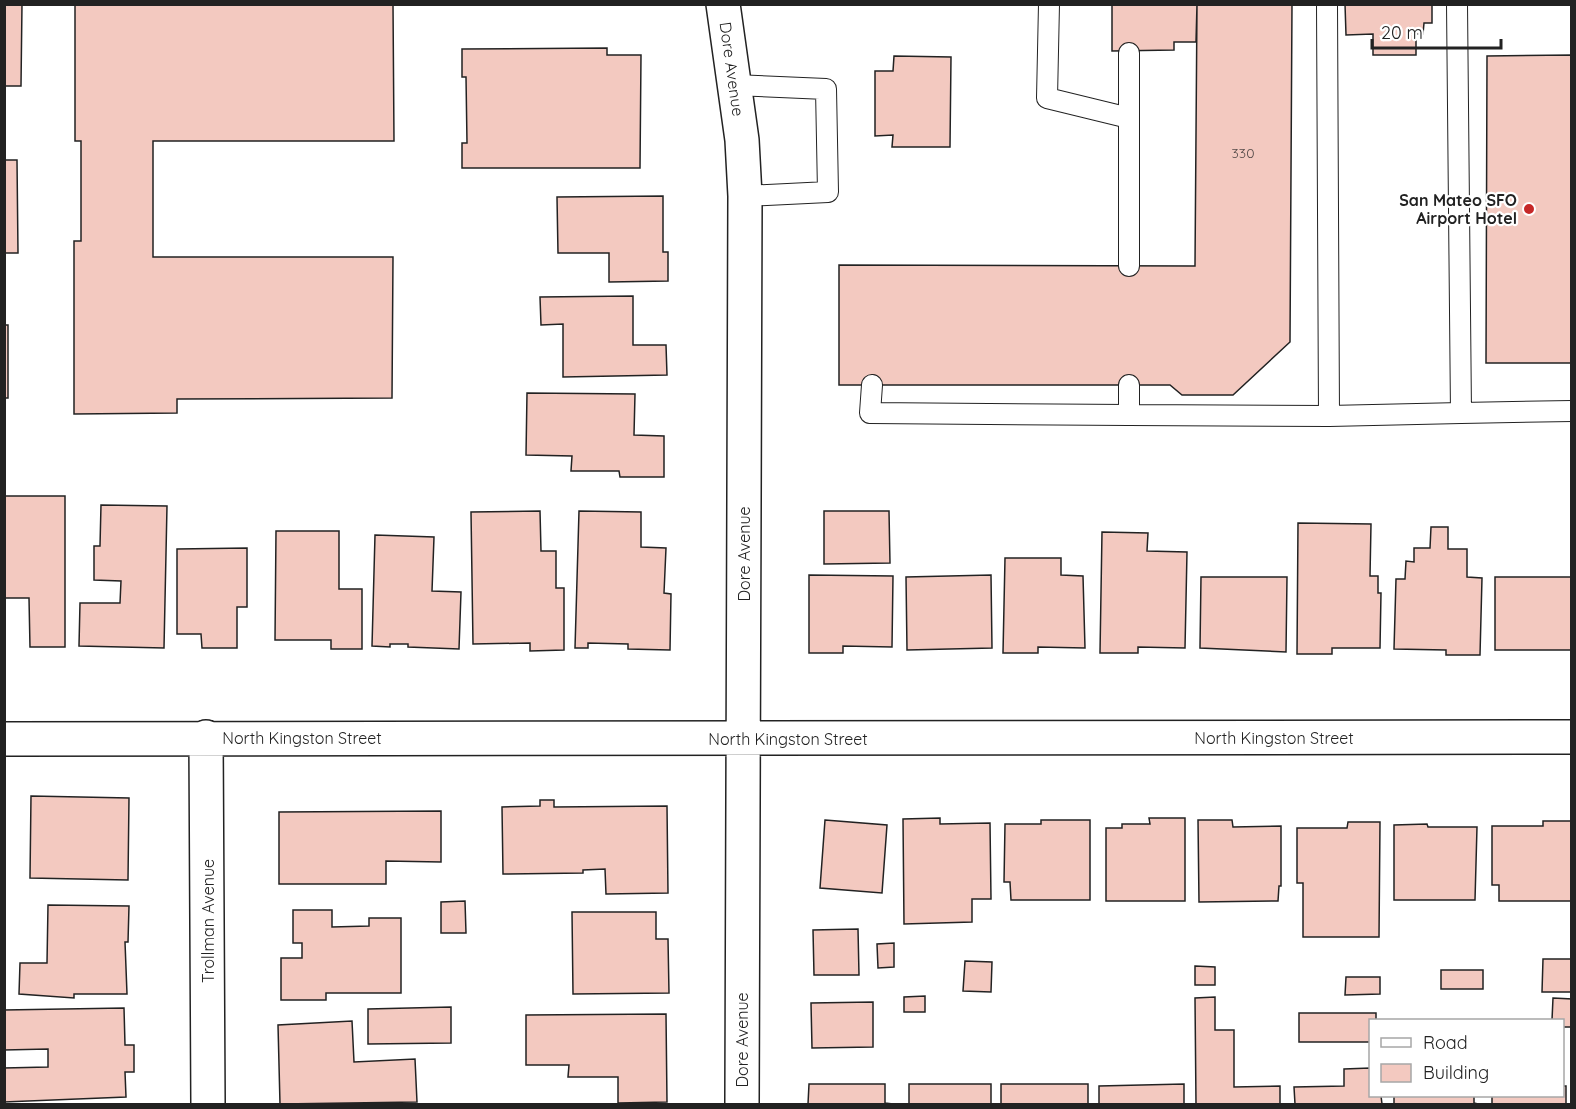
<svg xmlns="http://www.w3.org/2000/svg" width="1576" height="1109" viewBox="0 0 1576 1109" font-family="Quicksand,sans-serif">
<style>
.building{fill:#f3c9c0;stroke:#222;stroke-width:1.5}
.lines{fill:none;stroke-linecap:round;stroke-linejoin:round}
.lane-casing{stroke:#222;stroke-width:22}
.street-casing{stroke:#222;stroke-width:36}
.lane{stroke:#fff;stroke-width:20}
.street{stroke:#fff;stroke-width:33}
.poi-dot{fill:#c62828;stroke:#fff;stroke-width:2}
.labels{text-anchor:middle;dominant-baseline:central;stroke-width:4.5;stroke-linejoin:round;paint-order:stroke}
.number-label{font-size:14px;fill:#564c4a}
.street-label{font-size:16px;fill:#222;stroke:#fff}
.poi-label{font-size:16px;font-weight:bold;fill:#222;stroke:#fff;text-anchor:end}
</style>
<rect width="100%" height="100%" fill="#fff"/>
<path class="building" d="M 4,4 L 22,4 L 21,86 L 4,86 Z
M 75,4 L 393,4 L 394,141 L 153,141 L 153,257 L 393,257 L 392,398 L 177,399 L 177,413 L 74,414 L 74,241 L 81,241 L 81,141 L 75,141 Z
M 1112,4 L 1197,4 L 1196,42 L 1174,42 L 1174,50 L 1112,51 Z
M 1197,4 L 1292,4 L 1290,342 L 1233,395 L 1182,395 L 1170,385 L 839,385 L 839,265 L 1195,266 Z
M 1345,4 L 1432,4 L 1432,23 L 1424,23 L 1423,34 L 1416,34 L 1416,55 L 1373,55 L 1373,34 L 1346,35 Z
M 607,48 L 607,55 L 641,55 L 640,168 L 462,168 L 462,143 L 467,143 L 466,77 L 462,77 L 462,49 Z
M 1572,55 L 1572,363 L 1486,363 L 1487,56 Z
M 894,56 L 951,57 L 950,147 L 892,147 L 893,135 L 875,136 L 875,71 L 893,71 Z
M 4,160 L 17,160 L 18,253 L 4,253 Z
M 663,196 L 663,252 L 668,252 L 668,281 L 609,282 L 609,253 L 558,253 L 557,197 Z
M 633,296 L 633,345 L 666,345 L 667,375 L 563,377 L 563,324 L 541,325 L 540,297 Z
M 4,325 L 8,325 L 8,398 L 4,398 Z
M 527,393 L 635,394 L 634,435 L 664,436 L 664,477 L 620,477 L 619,471 L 571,471 L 572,456 L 526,455 Z
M 4,496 L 65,496 L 65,647 L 30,647 L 29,598 L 4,598 Z
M 101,505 L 167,506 L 164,648 L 79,646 L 80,603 L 120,603 L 121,581 L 94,580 L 94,546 L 100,546 Z
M 540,511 L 541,551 L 556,551 L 556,588 L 564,588 L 564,650 L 530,651 L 530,643 L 473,644 L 471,512 Z
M 579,511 L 641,512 L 641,547 L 666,548 L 664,593 L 671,594 L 670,650 L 628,649 L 628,644 L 588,643 L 588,648 L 575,648 Z
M 824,511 L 889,511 L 890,563 L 824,564 Z
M 1298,523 L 1371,524 L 1370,576 L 1378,576 L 1378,593 L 1381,593 L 1380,648 L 1332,648 L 1332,654 L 1297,654 Z
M 1431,527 L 1448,527 L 1448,549 L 1467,549 L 1467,577 L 1482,578 L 1480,655 L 1446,655 L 1446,650 L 1394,649 L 1396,579 L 1405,579 L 1406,561 L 1414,562 L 1414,548 L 1430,548 Z
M 276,531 L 339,531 L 339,589 L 362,589 L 362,649 L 331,649 L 331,640 L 275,640 Z
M 1102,532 L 1148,533 L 1147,551 L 1187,552 L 1185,648 L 1138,647 L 1138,653 L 1100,653 Z
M 375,535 L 434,537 L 432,591 L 461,592 L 459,649 L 408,647 L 408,644 L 390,644 L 390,647 L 372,646 Z
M 247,548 L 247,607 L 237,607 L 237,648 L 202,648 L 201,634 L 177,634 L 177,549 Z
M 1005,558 L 1061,558 L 1061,575 L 1083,576 L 1085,648 L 1038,647 L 1038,653 L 1003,653 Z
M 809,575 L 893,576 L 892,647 L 843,646 L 843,653 L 809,653 Z
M 991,575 L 992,648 L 907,650 L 906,577 Z
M 1201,577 L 1287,577 L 1286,652 L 1200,648 Z
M 1495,577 L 1572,577 L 1572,650 L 1495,650 Z
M 31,796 L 129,798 L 128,880 L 30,878 Z
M 540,800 L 554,800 L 554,807 L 667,806 L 668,893 L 606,894 L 605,869 L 583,870 L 583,873 L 503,874 L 502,807 L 540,806 Z
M 441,811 L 441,862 L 386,861 L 386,884 L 279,884 L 279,812 Z
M 940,818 L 940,824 L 990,823 L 991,899 L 972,899 L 972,922 L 904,924 L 903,819 Z
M 1149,818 L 1185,818 L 1185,901 L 1106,901 L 1106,828 L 1122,828 L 1122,824 L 1150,824 Z
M 825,820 L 887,825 L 882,893 L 820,888 Z
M 1041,820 L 1090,820 L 1090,900 L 1011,900 L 1010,882 L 1004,882 L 1005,824 L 1041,824 Z
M 1198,820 L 1232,820 L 1233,827 L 1281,826 L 1281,886 L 1279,886 L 1278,901 L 1199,902 Z
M 1543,821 L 1572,821 L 1572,901 L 1499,901 L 1499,885 L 1492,885 L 1492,826 L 1543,826 Z
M 1348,822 L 1380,822 L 1379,937 L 1303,937 L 1303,883 L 1297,883 L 1297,828 L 1347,828 Z
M 1427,824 L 1428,827 L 1477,827 L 1475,900 L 1394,900 L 1394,825 Z
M 465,901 L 466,933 L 441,933 L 441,902 Z
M 48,905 L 129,906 L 128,942 L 125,942 L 127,994 L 74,994 L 74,998 L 19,994 L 20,963 L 47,963 Z
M 293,910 L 332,910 L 332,927 L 369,926 L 369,918 L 401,918 L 401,993 L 326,993 L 326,1000 L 281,1000 L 281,958 L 302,958 L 302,943 L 293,943 Z
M 572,912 L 656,912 L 656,939 L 668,939 L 669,993 L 573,994 Z
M 858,929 L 859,975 L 814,975 L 813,930 Z
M 894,943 L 894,967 L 878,968 L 877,944 Z
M 1543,959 L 1572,959 L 1572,992 L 1542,992 Z
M 965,961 L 992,962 L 991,992 L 963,991 Z
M 1195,966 L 1215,967 L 1215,985 L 1195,985 Z
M 1441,970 L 1483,970 L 1483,989 L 1441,989 Z
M 1346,977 L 1380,977 L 1380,994 L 1345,995 Z
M 925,996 L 925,1012 L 904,1012 L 904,997 Z
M 1215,997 L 1215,1030 L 1234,1030 L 1234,1087 L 1280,1086 L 1280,1104 L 1196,1104 L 1195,998 Z
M 1553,998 L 1572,999 L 1572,1027 L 1562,1027 L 1562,1020 L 1552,1020 Z
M 873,1002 L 873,1047 L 812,1048 L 811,1003 Z
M 451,1007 L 451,1043 L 368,1044 L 368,1009 Z
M 124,1008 L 125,1045 L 134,1045 L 134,1072 L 125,1072 L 126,1097 L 4,1102 L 4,1068 L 48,1067 L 48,1049 L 4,1050 L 4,1010 Z
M 1299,1013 L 1376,1013 L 1376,1020 L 1370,1020 L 1370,1042 L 1299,1042 Z
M 666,1014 L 667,1102 L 618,1103 L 618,1077 L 568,1077 L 569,1065 L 526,1065 L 526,1015 Z
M 352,1021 L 354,1062 L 415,1059 L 417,1102 L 280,1104 L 278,1025 Z
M 1370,1068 L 1370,1096 L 1381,1096 L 1382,1104 L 1295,1104 L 1294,1087 L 1344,1086 L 1344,1069 Z
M 809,1084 L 885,1084 L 885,1103 L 893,1104 L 808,1104 Z
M 909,1084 L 991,1084 L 991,1104 L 909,1104 Z
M 1001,1084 L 1088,1084 L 1088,1104 L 1001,1104 Z
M 1184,1084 L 1184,1104 L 1099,1104 L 1099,1086 Z
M 1562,1086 L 1566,1086 L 1566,1104 L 1492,1104 L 1492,1096 L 1562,1096 Z
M 1394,1096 L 1474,1096 L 1474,1103 L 1478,1104 L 1394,1104 Z"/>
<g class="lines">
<defs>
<path id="lane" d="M 1049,4 L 1047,98 L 1129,118
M 1327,4 L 1329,416
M 1457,4 L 1461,413 L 1572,411
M 1129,53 L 1129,266
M 734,85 L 826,89 L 828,192 L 745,196
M 872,385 L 870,413 L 1129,415 L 1129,385
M 1129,415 L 1329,416 L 1461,413"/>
<path id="street" d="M 723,4 L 742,140 L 745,196 L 742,1104
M 206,737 L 208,1104
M 4,739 L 1572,737"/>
</defs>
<use href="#lane" class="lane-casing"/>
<use href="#street" class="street-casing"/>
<use href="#lane" class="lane"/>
<use href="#street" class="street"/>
</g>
<circle class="poi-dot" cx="1529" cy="209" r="6"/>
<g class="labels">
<g class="number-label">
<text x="1243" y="153">330</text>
</g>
<g class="street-label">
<text transform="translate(732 69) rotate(82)">Dore Avenue</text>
<text transform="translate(744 554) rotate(-90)">Dore Avenue</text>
<text x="302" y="738">North Kingston Street</text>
<text x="1274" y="738">North Kingston Street</text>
<text x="788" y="739">North Kingston Street</text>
<text transform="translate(208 921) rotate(-90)">Trollman Avenue</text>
<text transform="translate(742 1040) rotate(-90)">Dore Avenue</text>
</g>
<g class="poi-label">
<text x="1517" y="200">San Mateo SFO<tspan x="1517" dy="18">Airport Hotel</tspan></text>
</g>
</g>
<rect width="1576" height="1109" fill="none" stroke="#222222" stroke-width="12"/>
<rect x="1369" y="1019" width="195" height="78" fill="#ffffff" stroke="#a7a7a7" stroke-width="1.5"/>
<rect x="1381" y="1038" width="30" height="9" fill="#ffffff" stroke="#a7a7a7" stroke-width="1.5"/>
<text x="1423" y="1049" font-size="18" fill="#222222">Road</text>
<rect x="1381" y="1064" width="30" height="18" fill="#f3c9c0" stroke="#a7a7a7" stroke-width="1.5"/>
<text x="1423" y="1079" font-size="18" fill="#222222">Building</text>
<path d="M1372 39v9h129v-9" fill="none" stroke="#222222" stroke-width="3"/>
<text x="1381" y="39" font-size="18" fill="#222222" stroke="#ffffff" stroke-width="4.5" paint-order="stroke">20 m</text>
</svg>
